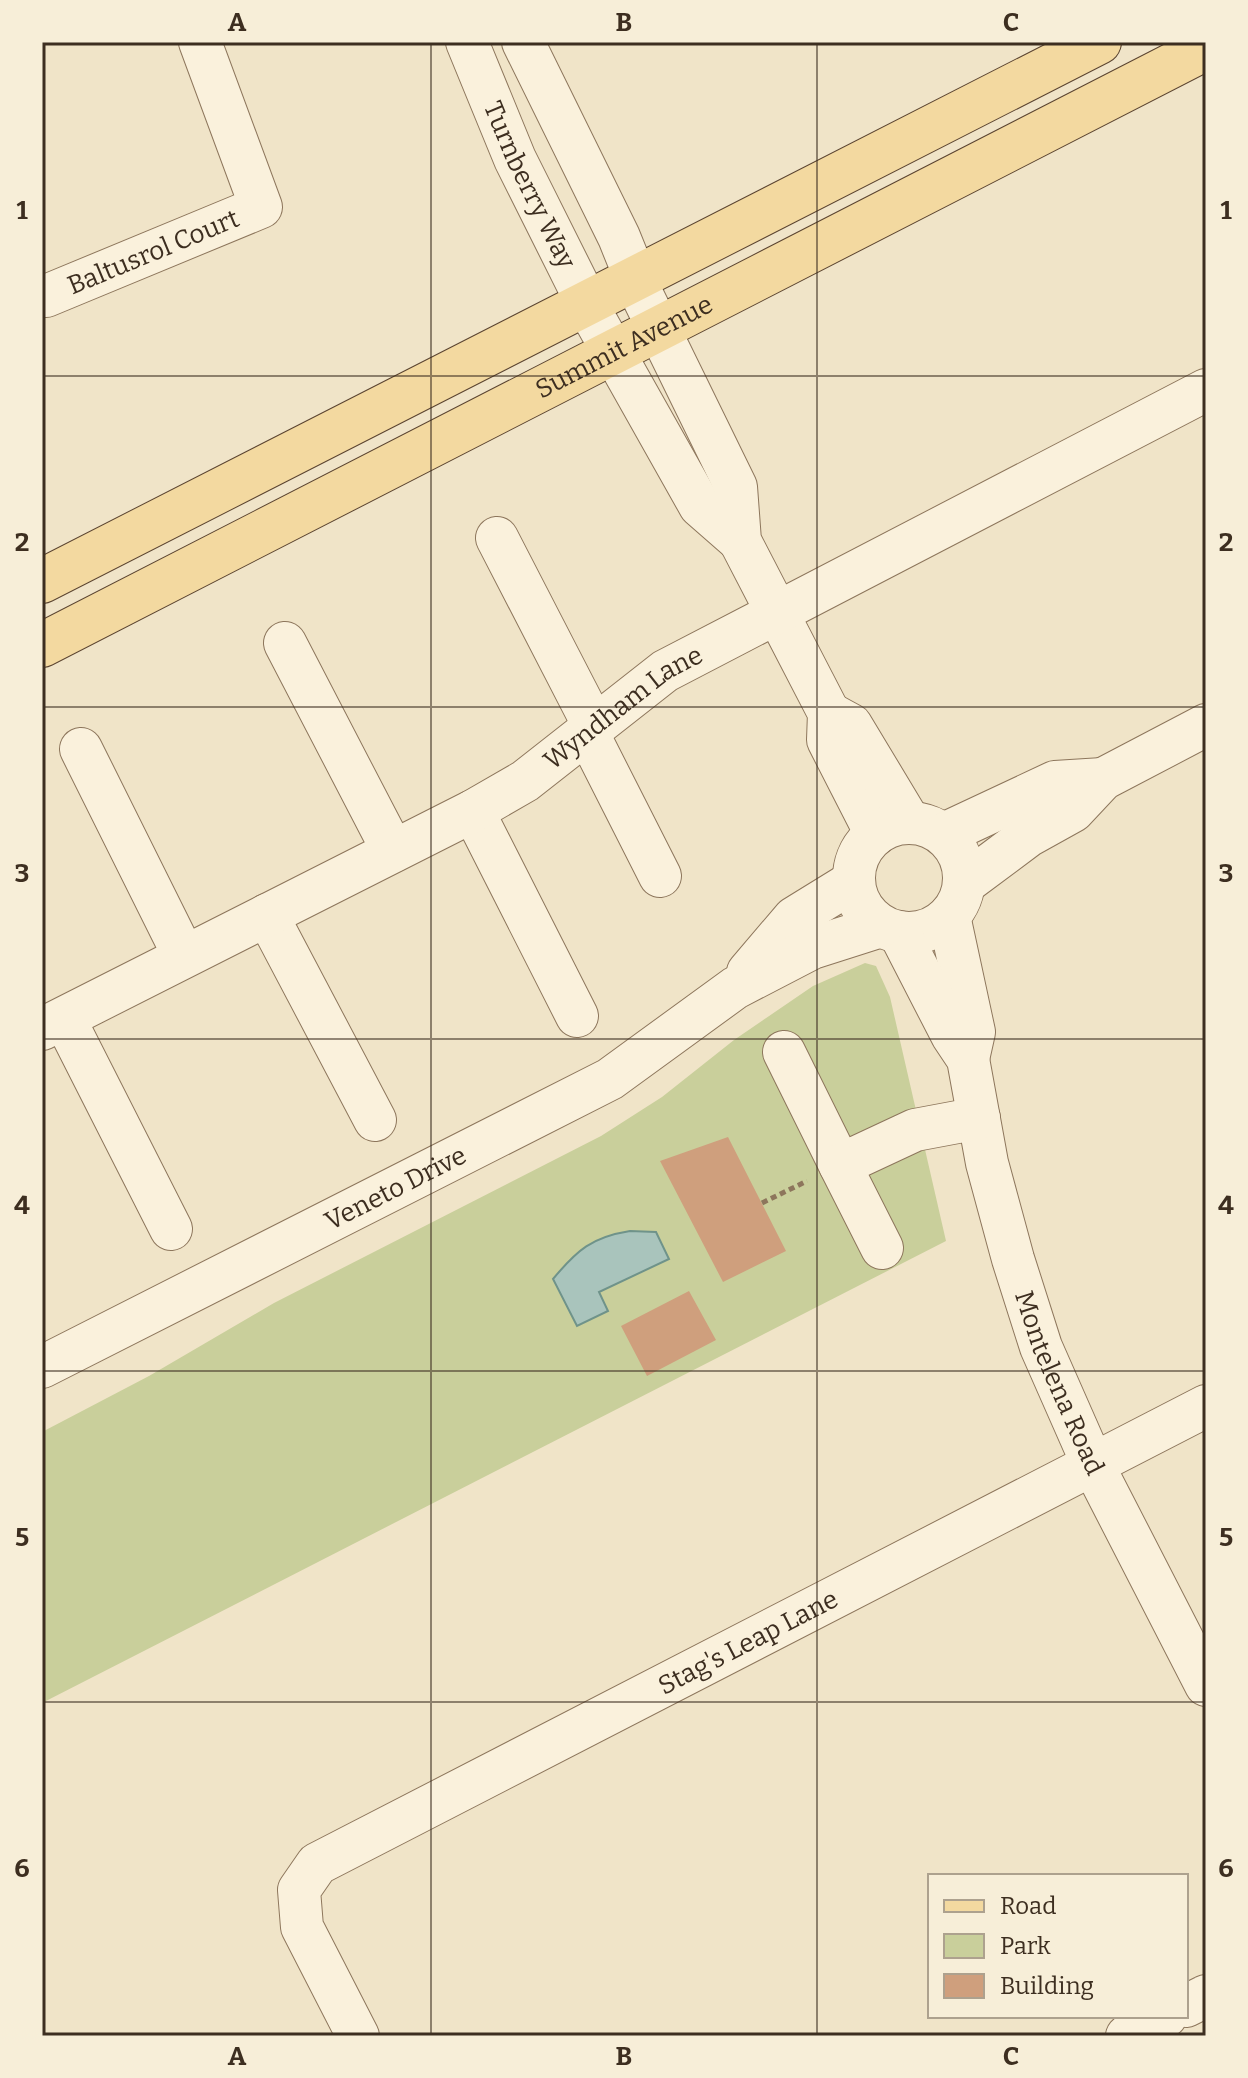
<svg xmlns="http://www.w3.org/2000/svg" width="1248" height="2078" viewBox="0 0 1248 2078" font-family="Bitter,serif">
<style>
.green{fill:#c9cf9b}
.water{fill:#a9c4bc;stroke:#6f938a;stroke-width:2}
.building{fill:#cf9f7d}
.lines{fill:none;stroke-linecap:round;stroke-linejoin:round}
.minor-casing{stroke:#8d765c;stroke-width:44}
.major-casing{stroke:#5b4430;stroke-width:46}
.path{stroke:#8d765c;stroke-width:5;stroke-dasharray:6 4;stroke-linecap:butt}
.minor{stroke:#faf1dc;stroke-width:42}
.major{stroke:#f3d9a0;stroke-width:44}
.grid{fill:none;stroke:#3d2e20;stroke-width:2;stroke-opacity:0.55}
.labels{text-anchor:middle;dominant-baseline:central;stroke-width:6;stroke-linejoin:round;paint-order:stroke}
.street-label{font-size:26px;fill:#3d2e20;stroke:#f7eed8}
.neatline{fill:none;stroke:#3d2e20;stroke-width:3}
.grid-label{font-size:26px;text-anchor:middle;font-weight:bold;fill:#3d2e20}
</style>
<rect width="100%" height="100%" fill="#f0e4c8"/>
<path class="green" d="M 865,963 L 876,966 L 890,997 L 946,1241 L 42,1703 L 42,1432 L 149,1376 L 274,1303 L 601,1136 L 662,1097 L 734,1040 L 813,986 Z"/>
<path class="water" d="M 630,1231 L 656,1232 L 669,1259 L 599,1292 L 608,1311 L 577,1326 L 553,1279 C 577,1250 592,1237 630,1231 Z"/>
<path class="building" d="M 728,1137 L 786,1251 L 723,1282 L 660,1161 Z
M 689,1291 L 716,1340 L 647,1376 L 621,1326 Z"/>
<g class="lines">
<defs>
<g id="minor">
<path id="s1" d="M 467,42 L 515,159 L 597,323 L 700,506 L 740,541"/>
<path d="M 523,42 L 619,237 L 644,299 L 736,487 L 740,541 L 829,713 L 828,740 L 876,834"/>
<path id="s2" d="M 46,296 L 261,207 L 200,42"/>
<path d="M 497,538 L 594,726"/>
<path d="M 285,643 L 393,851"/>
<path d="M 829,713 L 851,725 L 910,823"/>
<path d="M 587,732 L 660,876"/>
<path d="M 81,749 L 184,956"/>
<path d="M 473,811 L 577,1016"/>
<circle cx="909" cy="878" r="55"/>
<path d="M 944,834 L 1055,782 L 1103,779"/>
<path d="M 965,883 L 1028,836 L 1073,811 L 1103,779 L 1206,725"/>
<path d="M 267,915 L 375,1120"/>
<path d="M 949,916 L 974,1032 L 968,1059"/>
<path id="s3" d="M 899,932 L 952,1035 L 968,1059 L 987,1163 L 1013,1259 L 1041,1347 L 1093,1465 L 1206,1685"/>
<path d="M 748,972 L 794,918 L 854,881"/>
<path d="M 65,1020 L 171,1229"/>
<path id="s4" d="M 42,1029 L 473,811 L 525,781 L 665,671 L 1206,390"/>
<path d="M 784,1052 L 840,1165 L 915,1130 L 979,1118"/>
<path d="M 840,1165 L 882,1248"/>
<path id="s5" d="M 42,1367 L 610,1079 L 735,988 L 812,948 L 881,926"/>
<path d="M 1186,2006 L 1206,1996"/>
<path id="s6" d="M 358,2036 L 302,1927 L 299,1890 L 317,1864 L 1206,1406"/>
<path d="M 1127,2036 L 1166,2016"/>
</g>
<g id="major">
<path d="M 42,581 L 1099,42"/>
<path id="s7" d="M 42,645 L 1206,48"/>
</g>
</defs>
<use href="#minor" class="minor-casing"/>
<use href="#major" class="major-casing"/>
<path class="path" d="M 762,1203 L 807,1181"/>
<use href="#minor" class="minor"/>
<use href="#major" class="major"/>
</g>
<path class="grid" d="M 431,42 L 431,2036M 817,42 L 817,2036M 42,376 L 1206,376M 42,707 L 1206,707M 42,1039 L 1206,1039M 42,1371 L 1206,1371M 42,1702 L 1206,1702"/>
<g class="labels">
<g class="street-label">
<text stroke="none"><textPath href="#s1" startOffset="156">Turnberry Way</textPath></text>
<text stroke="none"><textPath href="#s2" startOffset="116">Baltusrol Court</textPath></text>
<text stroke="none"><textPath href="#s7" startOffset="654">Summit Avenue</textPath></text>
<text stroke="none"><textPath href="#s4" startOffset="666">Wyndham Lane</textPath></text>
<text stroke="none"><textPath href="#s5" startOffset="396">Veneto Drive</textPath></text>
<text stroke="none"><textPath href="#s3" startOffset="482">Montelena Road</textPath></text>
<text stroke="none"><textPath href="#s6" startOffset="676">Stag's Leap Lane</textPath></text>
</g>
</g>
<rect width="1248" height="2078" fill="none" stroke="#f7eed8" stroke-width="88"/>
<rect x="928" y="1874" width="260" height="144" fill="#f7eed8" stroke="#ada18e" stroke-width="2"/>
<rect x="944" y="1900" width="40" height="12" fill="#f3d9a0" stroke="#ada18e" stroke-width="2"/>
<text x="1000" y="1914" font-size="24" fill="#3d2e20">Road</text>
<rect x="944" y="1934" width="40" height="24" fill="#c9cf9b" stroke="#ada18e" stroke-width="2"/>
<text x="1000" y="1954" font-size="24" fill="#3d2e20">Park</text>
<rect x="944" y="1974" width="40" height="24" fill="#cf9f7d" stroke="#ada18e" stroke-width="2"/>
<text x="1000" y="1994" font-size="24" fill="#3d2e20">Building</text>
<rect x="44" y="44" width="1160" height="1990" class="neatline"/>
<g class="grid-label">
<text x="237" y="31">A</text>
<text x="624" y="31">B</text>
<text x="1011" y="31">C</text>
<text x="22" y="219">1</text>
<text x="1226" y="219">1</text>
<text x="22" y="551">2</text>
<text x="1226" y="551">2</text>
<text x="22" y="882">3</text>
<text x="1226" y="882">3</text>
<text x="22" y="1214">4</text>
<text x="1226" y="1214">4</text>
<text x="22" y="1546">5</text>
<text x="1226" y="1546">5</text>
<text x="22" y="1877">6</text>
<text x="1226" y="1877">6</text>
<text x="237" y="2065">A</text>
<text x="624" y="2065">B</text>
<text x="1011" y="2065">C</text>
</g>
</svg>
